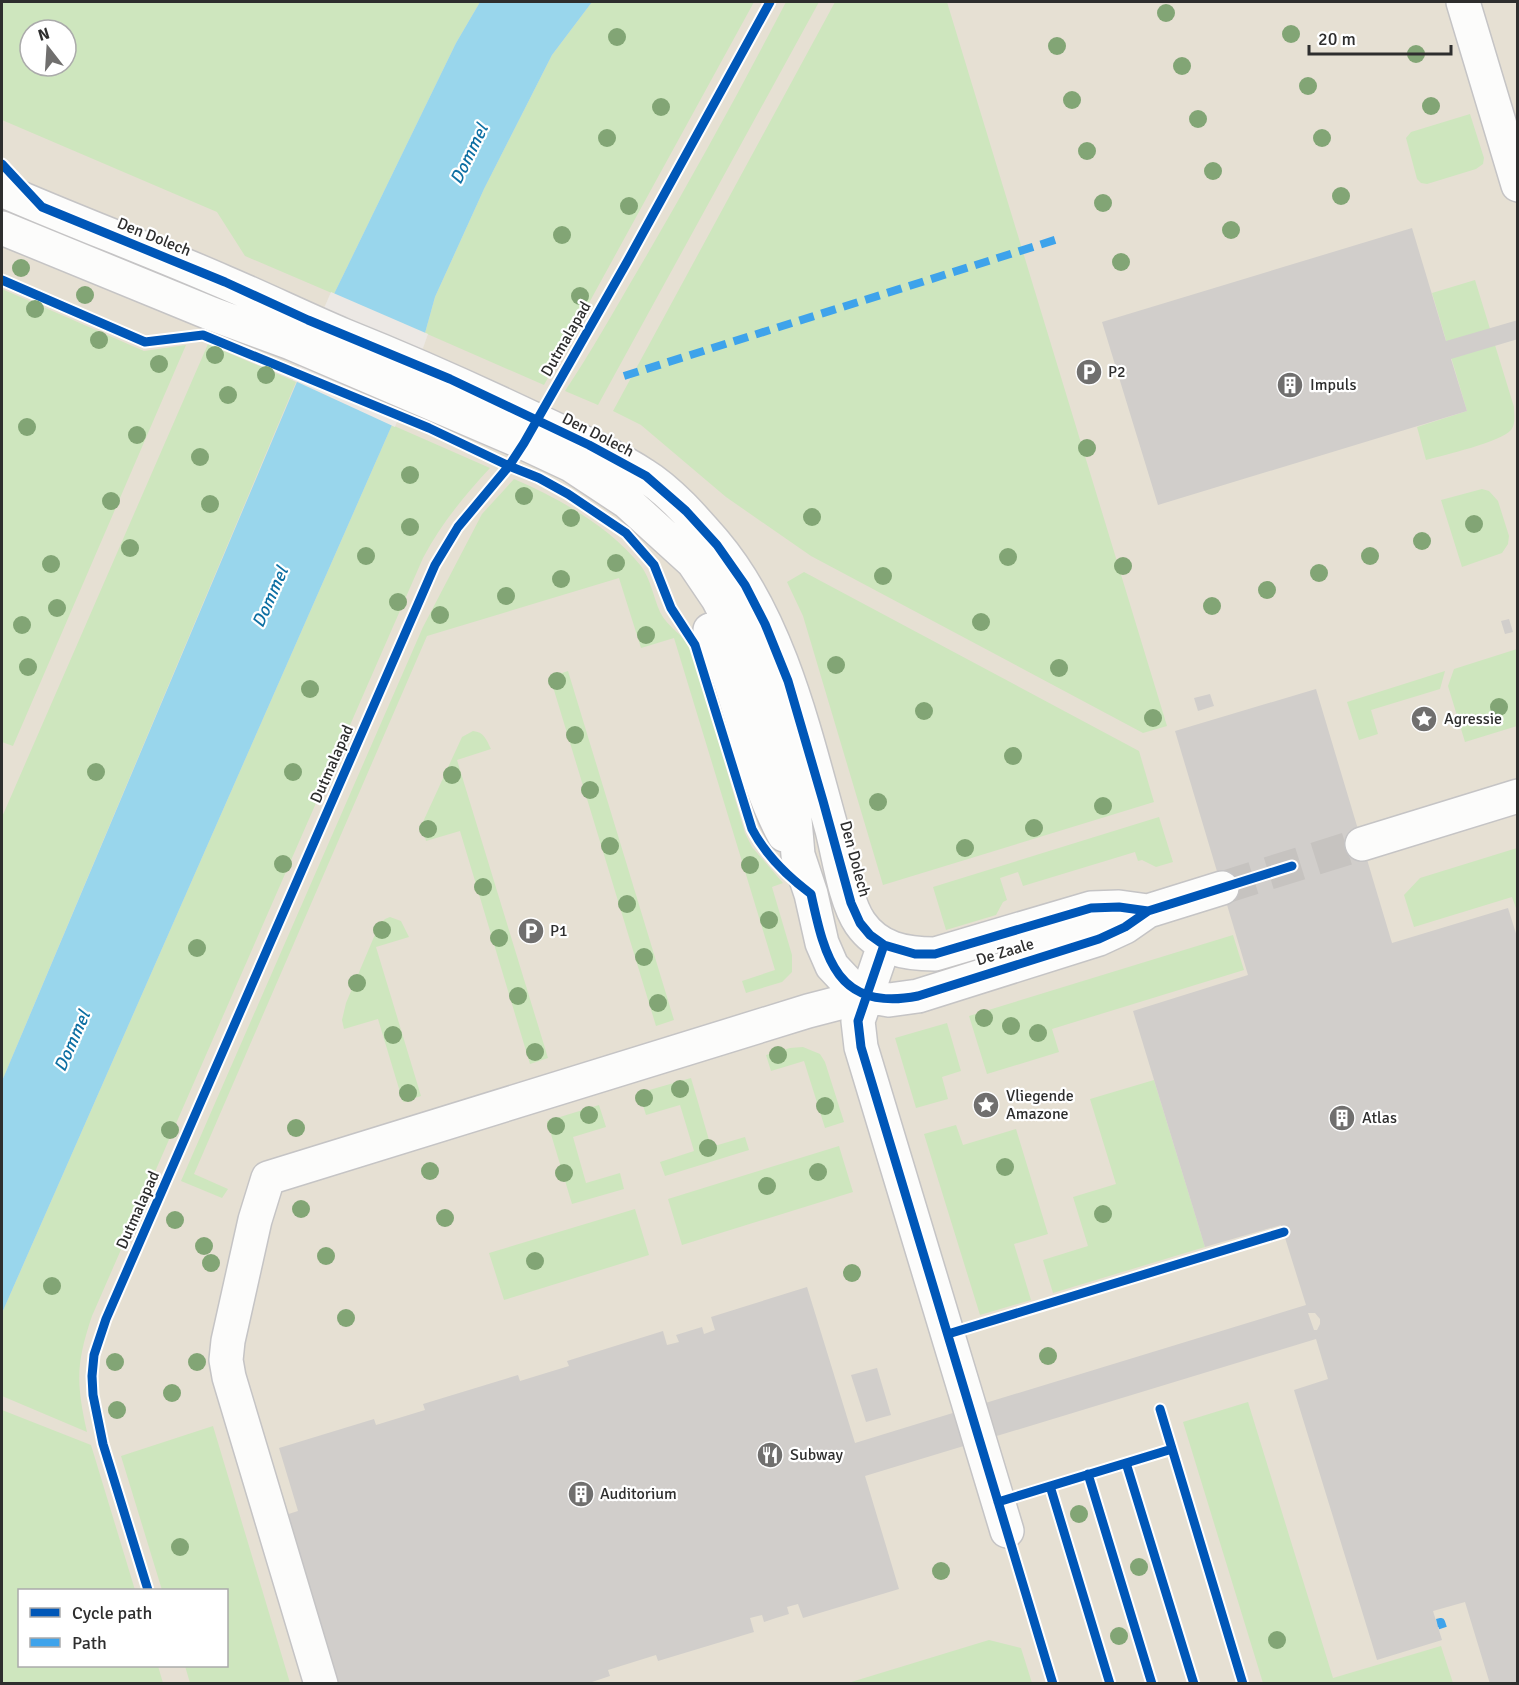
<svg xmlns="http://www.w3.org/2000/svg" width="1519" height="1685" viewBox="0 0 1519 1685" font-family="Signika,sans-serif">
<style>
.education{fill:#e6e0d3;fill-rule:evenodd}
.green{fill:#cee6be;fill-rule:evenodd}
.water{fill:#99d6ec}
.pier{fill:#ece8e4}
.building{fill:#d1cecb;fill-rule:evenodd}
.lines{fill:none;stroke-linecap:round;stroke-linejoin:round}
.minor-tunnel{stroke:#c6c3c0;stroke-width:33;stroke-dasharray:33 16;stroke-linecap:butt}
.minor-casing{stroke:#c5c4c5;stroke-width:36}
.minor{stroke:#fcfcfb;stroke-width:33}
.quiet{stroke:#3ea3eb;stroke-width:8;stroke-dasharray:15 8;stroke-linecap:butt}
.cycleway-casing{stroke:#fff;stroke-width:13}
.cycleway{stroke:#0057b8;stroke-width:9}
.tree{fill:#82a575}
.labels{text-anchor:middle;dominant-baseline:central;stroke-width:4.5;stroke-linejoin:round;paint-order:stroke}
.street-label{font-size:16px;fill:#2e2e2e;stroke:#fff}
.poi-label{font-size:16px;fill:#2e2e2e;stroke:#fff;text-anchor:start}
.water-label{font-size:18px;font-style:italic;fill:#0d6fa3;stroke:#fff}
</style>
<rect width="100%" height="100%" fill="#ece8e4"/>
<path class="education" d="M 2,2 L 1517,2 L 1517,1683 L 2,1683 ZM 30,30 L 66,30 L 66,66 L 30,66 ZM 20,1590 L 226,1590 L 226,1666 L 20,1666 Z"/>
<path class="green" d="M 2,2 L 480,2 L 456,43 L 334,294 L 245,256 L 217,212 L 2,120 ZM 30,30 L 66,30 L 66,66 L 30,66 Z
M 592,2 L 754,2 L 544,385 L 425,333 L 435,297 L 484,189 L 552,55 Z
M 786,2 L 819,2 L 598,405 L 565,391 C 591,352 614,311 638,270 C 690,182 739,92 786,2 Z
M 835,2 L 947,2 L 1167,726 L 1143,733 L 811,556 L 726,497 L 641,425 L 613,411 Z
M 1470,114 L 1484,158 L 1483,164 L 1476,169 L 1427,184 L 1421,183 L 1417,179 L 1406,138 L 1411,132 Z
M 1475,280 L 1514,407 C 1514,414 1516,424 1511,430 C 1501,442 1444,455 1426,460 L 1417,427 L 1467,411 L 1432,293 Z
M 2,289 L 144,351 L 186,345 L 13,746 L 2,742 Z
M 208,344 L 296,382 L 2,1081 L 2,817 Z
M 392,425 L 490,468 C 464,496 441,524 423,558 L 92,1316 C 76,1363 76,1383 87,1432 L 2,1396 L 2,1313 Z
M 514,479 C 560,499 609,526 641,566 C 651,580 653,596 660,612 C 668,628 685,636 692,649 C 700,665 702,685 707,702 C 720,746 732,789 745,833 L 752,847 L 783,883 L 772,887 L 792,955 L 792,972 L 782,982 L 746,993 L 742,981 L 775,970 L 674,638 L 641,648 L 619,578 L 427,636 L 194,1174 L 228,1189 L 222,1198 L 181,1181 L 423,627 L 482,514 Z
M 1482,489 L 1489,491 L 1498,501 L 1509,536 L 1508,544 L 1502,553 L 1462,567 L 1441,500 Z
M 804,572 L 1139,751 L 1154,802 L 883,885 L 803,616 L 787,582 Z
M 1517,649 L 1517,726 L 1465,742 L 1448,686 L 1454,669 Z
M 568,671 L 674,1020 L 656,1026 L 550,677 Z
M 1445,671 L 1440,689 L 1371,710 L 1378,734 L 1359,740 L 1347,702 Z
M 473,731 C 484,732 486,739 491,749 L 457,760 L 548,1058 L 530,1064 L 460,831 L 426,841 L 422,824 L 462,737 Z
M 1159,817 L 1173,862 L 1156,867 L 1142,860 L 1138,861 L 1135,852 L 1023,886 L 1018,872 L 1000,878 L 1007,900 L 1003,902 L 996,915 L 946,930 L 933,887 Z
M 1517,848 L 1517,911 L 1512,897 L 1414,927 L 1404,895 L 1420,878 Z
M 390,917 L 401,921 L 409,937 L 376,947 L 421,1096 L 403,1102 L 378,1019 L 344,1029 L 342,1020 L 346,1003 L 379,925 L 385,919 Z
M 1233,935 L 1244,970 L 1052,1029 L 1059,1052 L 987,1074 L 969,1016 Z
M 947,1023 L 961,1071 L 942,1077 L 948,1099 L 916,1108 L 895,1038 Z
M 803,1047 L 820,1054 L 825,1062 L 844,1122 L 825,1128 L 804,1061 L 771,1071 L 766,1055 L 790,1048 Z
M 691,1078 L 711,1147 L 745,1137 L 749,1150 L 665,1176 L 660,1162 L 694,1151 L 680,1105 L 646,1115 L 639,1093 Z
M 1154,1080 L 1205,1247 L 1053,1293 L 1043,1260 L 1088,1246 L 1073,1197 L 1116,1184 L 1090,1099 Z
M 599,1105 L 606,1127 L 573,1137 L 586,1183 L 620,1173 L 624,1189 L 572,1204 L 547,1121 Z
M 956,1125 L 963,1145 L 1016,1129 L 1048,1234 L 1014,1244 L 1031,1300 L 980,1315 L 924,1134 Z
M 839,1146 L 853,1192 L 682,1245 L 668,1199 Z
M 635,1209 L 649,1255 L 504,1300 L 489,1253 Z
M 1248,1402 L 1333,1678 L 1441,1646 L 1453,1683 L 1263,1683 L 1183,1422 Z
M 2,1410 L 91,1445 L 135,1590 L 20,1590 L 20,1666 L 158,1666 L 163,1683 L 2,1683 Z
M 213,1426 L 222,1456 L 290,1683 L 190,1683 L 185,1666 L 226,1666 L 226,1590 L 162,1590 L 121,1456 Z
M 989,1640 L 1021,1648 L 1032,1683 L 848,1683 Z"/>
<path class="water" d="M 480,2 L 592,2 L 552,55 L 484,189 L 435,297 L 425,333 L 392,425 L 2,1313 L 2,1081 L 334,294 L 456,43 Z"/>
<path class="pier" d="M 331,292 L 428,334 L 395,427 L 293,380 Z"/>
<path class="building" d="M 1412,228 L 1446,341 L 1518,320 L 1518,339 L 1451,359 L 1467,411 L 1158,505 L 1102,322 Z
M 1509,619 L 1513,632 L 1505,634 L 1501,621 Z
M 1316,689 L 1392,943 L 1508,908 L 1518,940 L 1518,1684 L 1490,1684 L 1465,1602 L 1433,1611 L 1442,1640 L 1377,1660 L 1294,1390 L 1328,1379 L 1316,1339 L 865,1476 L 899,1589 L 803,1618 L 798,1604 L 787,1607 L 789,1614 L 776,1618 L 764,1622 L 762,1615 L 750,1618 L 754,1632 L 658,1661 L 656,1655 L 608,1670 L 610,1676 L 586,1684 L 309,1684 L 260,1523 L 298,1511 L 279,1448 L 374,1419 L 376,1425 L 425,1410 L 423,1404 L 518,1375 L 520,1381 L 569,1366 L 567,1361 L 663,1331 L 667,1345 L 679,1342 L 676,1335 L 702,1327 L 704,1334 L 715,1330 L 711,1317 L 807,1287 L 855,1443 L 1306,1305 L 1281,1225 L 1205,1247 L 1133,1011 L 1248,975 L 1175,731 ZM 1308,1313 L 1315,1313 L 1320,1319 L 1320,1324 L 1317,1330 L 1314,1330 Z
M 1210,694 L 1214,706 L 1198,711 L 1194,698 Z
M 877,1368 L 891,1415 L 866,1422 L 851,1375 Z"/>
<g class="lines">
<path class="minor-tunnel" d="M 1222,888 L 1362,844"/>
<defs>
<path id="minor" d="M 1463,2 L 1518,185
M 2,190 C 75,222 151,250 224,282 C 264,299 303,318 343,335 C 408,361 471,389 534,419 C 571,437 610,453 644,475 C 670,491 695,520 715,543 C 780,620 805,734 832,830 C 839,857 845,901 860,923 C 878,949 905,954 935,954 L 1091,908 L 1119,907 L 1148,911
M 2,228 L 212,314 L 291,343 L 524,443 L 571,465 L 627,502 L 693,562 L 718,599 L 739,640 L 758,690 L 794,808 L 798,855 L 811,894 L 822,943 L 832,966 L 847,982 L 866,996
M 710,630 C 742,696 749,771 784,835
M 1362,844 L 1518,796
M 884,945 L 858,1021 L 861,1047 L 1007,1531
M 321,1684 L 229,1377 L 226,1360 L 228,1341 L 255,1220 L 268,1178 L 808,1011 L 866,996 L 889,1000 L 918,996 L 1099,939 L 1125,927 L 1148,911 L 1222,888"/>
</defs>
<use href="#minor" class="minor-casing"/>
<use href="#minor" class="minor"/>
<path class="quiet" d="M 624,376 L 1058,239
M 1437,1623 L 1441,1622 L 1443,1628"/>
<defs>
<path id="cycleway" d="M 2,164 L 42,207 L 225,282 L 308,320 L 450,379 L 589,445 L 646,476 L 686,511 L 717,545 L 745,585 L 765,624 L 788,681 L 823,801 L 851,903 L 860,923 L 870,935 L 884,945 L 915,954 L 935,954 L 1091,908 L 1119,907 L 1148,911
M 2,280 L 145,342 L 203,335 L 429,428 L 509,466 L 539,478 L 568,494 L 626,533 L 654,565 L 671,608 L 695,645 L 752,829 C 766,856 787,876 811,894 C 825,958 837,1012 918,996 L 1099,939 L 1125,927 L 1148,911 L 1292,866
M 884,945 L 858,1021 L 861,1047 L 1053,1684
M 948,1334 L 1284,1232
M 1160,1409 L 1243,1684
M 1126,1463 L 1194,1684
M 1088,1474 L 1152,1684
M 1050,1486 L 1110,1684
M 998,1502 L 1172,1449
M 148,1590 L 103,1444 L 93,1395 L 92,1376 L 94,1355 L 106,1319 L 435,565 L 458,527 L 509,466 L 524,443 L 627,262 L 770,2"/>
</defs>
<use href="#cycleway" class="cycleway-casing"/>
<use href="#cycleway" class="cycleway"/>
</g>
<g class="tree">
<circle cx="1166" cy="13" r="9"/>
<circle cx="1291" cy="34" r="9"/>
<circle cx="617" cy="37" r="9"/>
<circle cx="1057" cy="46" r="9"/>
<circle cx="1416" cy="54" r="9"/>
<circle cx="1182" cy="66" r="9"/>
<circle cx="1308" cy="86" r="9"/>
<circle cx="1072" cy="100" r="9"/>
<circle cx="1431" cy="106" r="9"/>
<circle cx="661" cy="107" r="9"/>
<circle cx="1198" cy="119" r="9"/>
<circle cx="607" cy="138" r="9"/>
<circle cx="1322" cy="138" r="9"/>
<circle cx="1087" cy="151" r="9"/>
<circle cx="1213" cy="171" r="9"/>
<circle cx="1341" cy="196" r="9"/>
<circle cx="1103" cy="203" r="9"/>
<circle cx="629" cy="206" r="9"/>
<circle cx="1231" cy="230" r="9"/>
<circle cx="562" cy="235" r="9"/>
<circle cx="1121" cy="262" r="9"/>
<circle cx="21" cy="268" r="9"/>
<circle cx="85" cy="295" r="9"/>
<circle cx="580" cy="296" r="9"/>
<circle cx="35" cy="309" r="9"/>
<circle cx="99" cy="340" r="9"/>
<circle cx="215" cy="355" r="9"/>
<circle cx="159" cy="364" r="9"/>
<circle cx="266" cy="375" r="9"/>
<circle cx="228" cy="395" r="9"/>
<circle cx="27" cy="427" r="9"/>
<circle cx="137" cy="435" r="9"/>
<circle cx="1087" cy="448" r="9"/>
<circle cx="200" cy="457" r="9"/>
<circle cx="410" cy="475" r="9"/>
<circle cx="524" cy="496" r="9"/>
<circle cx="111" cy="501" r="9"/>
<circle cx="210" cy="504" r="9"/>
<circle cx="812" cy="517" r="9"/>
<circle cx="571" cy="518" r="9"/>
<circle cx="1474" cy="524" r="9"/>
<circle cx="410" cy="527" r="9"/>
<circle cx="1422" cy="541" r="9"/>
<circle cx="130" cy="548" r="9"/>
<circle cx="366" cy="556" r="9"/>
<circle cx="1370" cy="556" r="9"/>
<circle cx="1008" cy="557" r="9"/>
<circle cx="616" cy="563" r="9"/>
<circle cx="51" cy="564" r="9"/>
<circle cx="1123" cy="566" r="9"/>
<circle cx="1319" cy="573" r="9"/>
<circle cx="883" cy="576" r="9"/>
<circle cx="561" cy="579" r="9"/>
<circle cx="1267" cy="590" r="9"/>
<circle cx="506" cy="596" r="9"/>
<circle cx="398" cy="602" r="9"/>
<circle cx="1212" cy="606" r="9"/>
<circle cx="57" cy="608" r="9"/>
<circle cx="440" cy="615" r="9"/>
<circle cx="981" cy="622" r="9"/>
<circle cx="22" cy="625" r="9"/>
<circle cx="646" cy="635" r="9"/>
<circle cx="836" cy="665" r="9"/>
<circle cx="28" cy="667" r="9"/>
<circle cx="1059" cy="668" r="9"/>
<circle cx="557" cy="681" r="9"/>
<circle cx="310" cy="689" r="9"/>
<circle cx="1499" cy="707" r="9"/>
<circle cx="924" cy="711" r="9"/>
<circle cx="1153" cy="718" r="9"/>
<circle cx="575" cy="735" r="9"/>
<circle cx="1013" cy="756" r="9"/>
<circle cx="96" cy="772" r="9"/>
<circle cx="293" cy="772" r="9"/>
<circle cx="452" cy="775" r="9"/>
<circle cx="590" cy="790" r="9"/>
<circle cx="878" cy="802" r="9"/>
<circle cx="1103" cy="806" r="9"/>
<circle cx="1034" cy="828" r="9"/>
<circle cx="428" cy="829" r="9"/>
<circle cx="610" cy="846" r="9"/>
<circle cx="965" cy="848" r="9"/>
<circle cx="283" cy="864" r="9"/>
<circle cx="750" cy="865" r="9"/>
<circle cx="483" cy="887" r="9"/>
<circle cx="627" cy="904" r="9"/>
<circle cx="769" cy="920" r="9"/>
<circle cx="382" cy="930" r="9"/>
<circle cx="499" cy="938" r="9"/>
<circle cx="197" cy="948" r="9"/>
<circle cx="644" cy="957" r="9"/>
<circle cx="357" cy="983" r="9"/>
<circle cx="518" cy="996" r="9"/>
<circle cx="658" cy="1003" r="9"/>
<circle cx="984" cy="1018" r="9"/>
<circle cx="1011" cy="1026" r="9"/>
<circle cx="1038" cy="1033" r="9"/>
<circle cx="393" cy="1035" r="9"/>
<circle cx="535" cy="1052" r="9"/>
<circle cx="778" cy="1055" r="9"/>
<circle cx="680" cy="1089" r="9"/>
<circle cx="408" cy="1093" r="9"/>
<circle cx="644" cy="1098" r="9"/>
<circle cx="825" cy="1106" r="9"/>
<circle cx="589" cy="1115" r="9"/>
<circle cx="556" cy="1126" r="9"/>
<circle cx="296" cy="1128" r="9"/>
<circle cx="170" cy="1130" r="9"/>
<circle cx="708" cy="1148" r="9"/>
<circle cx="1005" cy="1167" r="9"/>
<circle cx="430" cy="1171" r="9"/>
<circle cx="818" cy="1172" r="9"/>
<circle cx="564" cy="1173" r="9"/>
<circle cx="767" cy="1186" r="9"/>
<circle cx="301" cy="1209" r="9"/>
<circle cx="1103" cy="1214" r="9"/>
<circle cx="445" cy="1218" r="9"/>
<circle cx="175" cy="1220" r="9"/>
<circle cx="204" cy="1246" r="9"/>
<circle cx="326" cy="1256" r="9"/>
<circle cx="535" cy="1261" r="9"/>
<circle cx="211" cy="1263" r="9"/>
<circle cx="852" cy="1273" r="9"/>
<circle cx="52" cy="1286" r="9"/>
<circle cx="346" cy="1318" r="9"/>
<circle cx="1048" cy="1356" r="9"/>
<circle cx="115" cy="1362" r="9"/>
<circle cx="197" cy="1362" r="9"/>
<circle cx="172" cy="1393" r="9"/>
<circle cx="117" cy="1410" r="9"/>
<circle cx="1079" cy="1514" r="9"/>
<circle cx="180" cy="1547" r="9"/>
<circle cx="1139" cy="1567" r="9"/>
<circle cx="941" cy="1571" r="9"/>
<circle cx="1119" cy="1636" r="9"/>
<circle cx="1277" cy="1640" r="9"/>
</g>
<defs>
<symbol id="parking-disc" viewBox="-11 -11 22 22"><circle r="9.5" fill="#706f6e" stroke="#fff"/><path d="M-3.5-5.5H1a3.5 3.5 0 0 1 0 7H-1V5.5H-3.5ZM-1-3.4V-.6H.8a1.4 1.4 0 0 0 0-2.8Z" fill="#fff"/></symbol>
<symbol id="building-disc" viewBox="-11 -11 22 22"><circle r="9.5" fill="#706f6e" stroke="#fff"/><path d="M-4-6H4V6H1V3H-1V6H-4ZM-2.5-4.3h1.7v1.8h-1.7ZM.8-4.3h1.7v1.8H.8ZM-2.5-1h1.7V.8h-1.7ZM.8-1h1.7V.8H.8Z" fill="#fff"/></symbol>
<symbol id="sight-disc" viewBox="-11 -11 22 22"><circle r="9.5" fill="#706f6e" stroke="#fff"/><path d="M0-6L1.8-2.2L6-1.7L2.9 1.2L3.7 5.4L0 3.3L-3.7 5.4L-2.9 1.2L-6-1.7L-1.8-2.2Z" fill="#fff"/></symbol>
<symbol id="restaurant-disc" viewBox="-11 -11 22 22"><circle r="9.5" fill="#706f6e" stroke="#fff"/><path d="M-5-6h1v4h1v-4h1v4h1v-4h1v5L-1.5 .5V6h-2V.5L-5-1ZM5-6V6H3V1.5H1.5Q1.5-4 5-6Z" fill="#fff"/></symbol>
</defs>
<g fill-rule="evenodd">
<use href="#parking-disc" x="1074" y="357" width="30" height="30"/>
<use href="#building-disc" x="1275" y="370" width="30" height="30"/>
<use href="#sight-disc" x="1409" y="704" width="30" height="30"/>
<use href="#parking-disc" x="516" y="916" width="30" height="30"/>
<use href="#sight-disc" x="971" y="1090" width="30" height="30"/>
<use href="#building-disc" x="1327" y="1103" width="30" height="30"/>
<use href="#restaurant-disc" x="755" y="1440" width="30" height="30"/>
<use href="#building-disc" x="566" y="1479" width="30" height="30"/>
</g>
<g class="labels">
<g class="street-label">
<text transform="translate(154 237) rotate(22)">Den Dolech</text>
<text transform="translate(566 339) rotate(-60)">Dutmalapad</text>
<text transform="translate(598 435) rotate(27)">Den Dolech</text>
<text transform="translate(332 764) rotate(-66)">Dutmalapad</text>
<text transform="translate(855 859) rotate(75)">Den Dolech</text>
<text transform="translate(1005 952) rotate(-17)">De Zaale</text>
<text transform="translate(138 1210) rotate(-66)">Dutmalapad</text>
</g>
<g class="poi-label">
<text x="1108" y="372">P2</text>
<text x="1310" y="385">Impuls</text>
<text x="1444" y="719">Agressie</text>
<text x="550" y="931">P1</text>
<text x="1006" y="1096">Vliegende<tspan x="1006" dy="18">Amazone</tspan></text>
<text x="1362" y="1118">Atlas</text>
<text x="790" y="1455">Subway</text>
<text x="600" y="1494">Auditorium</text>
</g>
<g class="water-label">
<text transform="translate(469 154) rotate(-64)">Dommel</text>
<text transform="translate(270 597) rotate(-66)">Dommel</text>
<text transform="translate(72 1041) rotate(-66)">Dommel</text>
</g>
</g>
<rect width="1519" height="1685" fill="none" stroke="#2e2e2e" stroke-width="6"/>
<rect x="18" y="1589" width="210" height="78" fill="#ffffff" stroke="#ababab" stroke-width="1.5"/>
<rect x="30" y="1608" width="30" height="9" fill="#0057b8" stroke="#ababab" stroke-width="1.5"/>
<text x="72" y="1619" font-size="18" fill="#2e2e2e">Cycle path</text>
<rect x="30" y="1638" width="30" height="9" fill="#3ea3eb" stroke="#ababab" stroke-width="1.5"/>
<text x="72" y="1649" font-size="18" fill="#2e2e2e">Path</text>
<g transform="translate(48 48) rotate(343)"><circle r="28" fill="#ffffff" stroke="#ababab" stroke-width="1.5"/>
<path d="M0-4.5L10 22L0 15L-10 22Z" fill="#706f6e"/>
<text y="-9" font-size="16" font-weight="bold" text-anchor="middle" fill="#2e2e2e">N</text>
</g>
<path d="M1309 45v9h142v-9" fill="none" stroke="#2e2e2e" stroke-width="3"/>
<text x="1318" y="45" font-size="18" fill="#2e2e2e" stroke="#ffffff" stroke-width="4.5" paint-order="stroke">20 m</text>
</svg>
